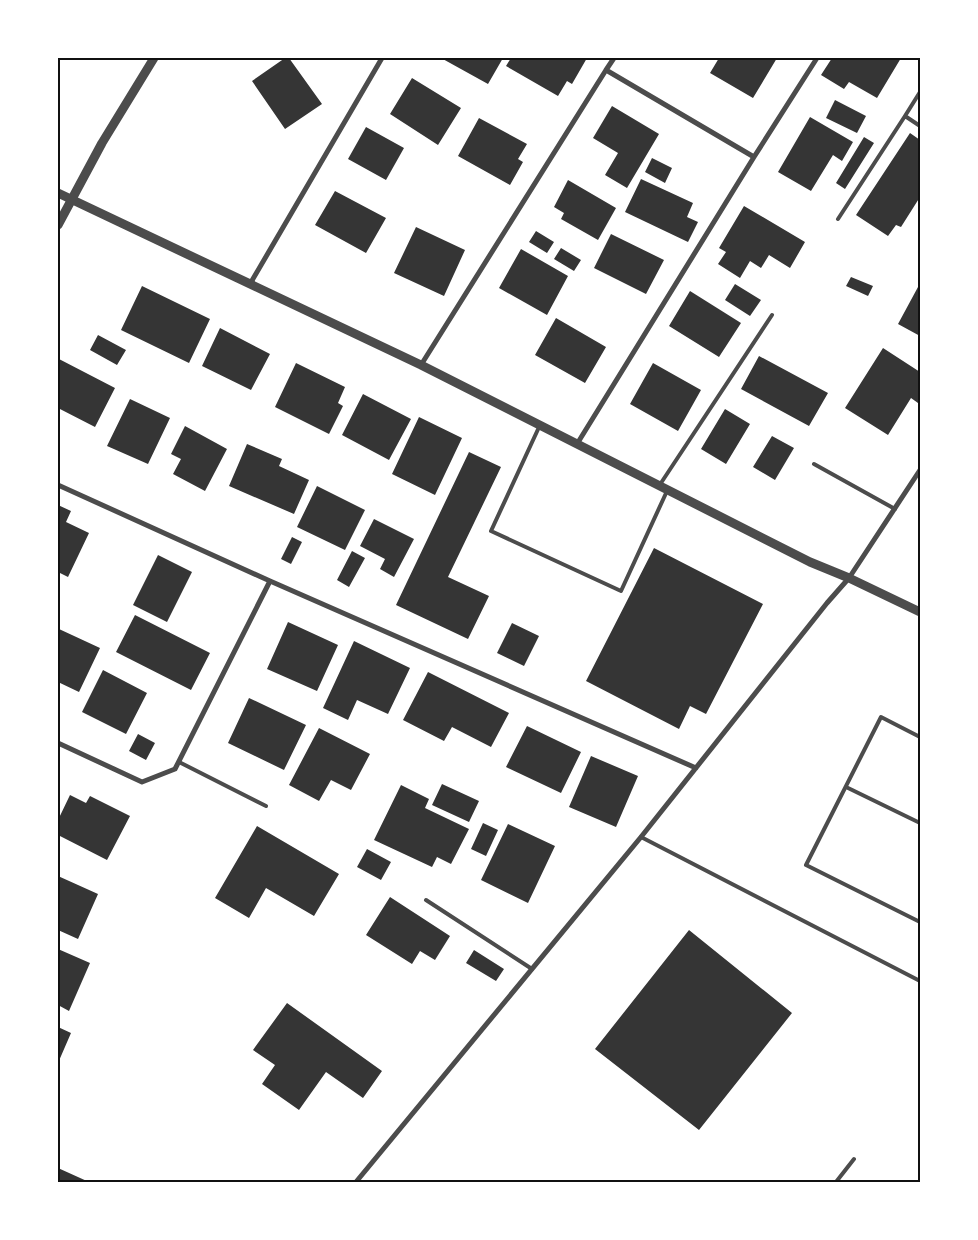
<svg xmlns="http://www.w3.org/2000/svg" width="978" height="1240" viewBox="0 0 978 1240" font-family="Ubuntu,sans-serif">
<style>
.building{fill:#353535}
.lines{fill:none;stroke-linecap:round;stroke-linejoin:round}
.service{stroke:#4c4c4c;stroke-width:4}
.minor{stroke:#4c4c4c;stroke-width:5}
.tertiary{stroke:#4c4c4c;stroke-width:9}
.neatline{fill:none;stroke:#111;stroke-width:2}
</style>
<rect width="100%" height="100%" fill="#fff"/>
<path class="building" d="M 285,58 L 289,58 L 322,104 L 285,129 L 252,81 Z
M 441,58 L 503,58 L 488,84 Z
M 511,58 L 587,58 L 572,84 L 567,81 L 558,96 L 506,66 Z
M 719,58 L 777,58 L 753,98 L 710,73 Z
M 832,58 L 901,58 L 877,98 L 849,82 L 844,89 L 821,75 Z
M 412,78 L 461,108 L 438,145 L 390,114 Z
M 835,100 L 866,116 L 857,133 L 826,118 Z
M 612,106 L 659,134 L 627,188 L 605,175 L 618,153 L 593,138 Z
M 810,117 L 853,142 L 842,161 L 833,155 L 811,191 L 778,172 Z
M 479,118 L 527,144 L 518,159 L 523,162 L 510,185 L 458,156 Z
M 366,127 L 404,148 L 386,180 L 348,159 Z
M 910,133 L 920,140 L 920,197 L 901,227 L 896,225 L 888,236 L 856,215 Z
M 864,137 L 874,143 L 845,189 L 836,183 Z
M 652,158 L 672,168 L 665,183 L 645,172 Z
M 641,179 L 693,203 L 687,217 L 698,222 L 688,242 L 625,212 Z
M 568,180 L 616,208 L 598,240 L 561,219 L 564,213 L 554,207 Z
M 335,191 L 386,218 L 366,253 L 315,225 Z
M 744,206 L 805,242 L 790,268 L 769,255 L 761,268 L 750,261 L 740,278 L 718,264 L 726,252 L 719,248 Z
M 416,227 L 465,250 L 444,296 L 394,273 Z
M 536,231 L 554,242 L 547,253 L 529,242 Z
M 611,234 L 664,260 L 646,294 L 594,268 Z
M 561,248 L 581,260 L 574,271 L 554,259 Z
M 521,249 L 568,276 L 547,315 L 499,288 Z
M 851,277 L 873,286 L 868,296 L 846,286 Z
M 735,284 L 761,300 L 750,316 L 725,300 Z
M 142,286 L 210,319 L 189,363 L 121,330 Z
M 918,287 L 920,289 L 920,336 L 898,324 Z
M 690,291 L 741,323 L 719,357 L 669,326 Z
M 556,318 L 606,347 L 585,383 L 535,355 Z
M 220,328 L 270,354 L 251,390 L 202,366 Z
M 98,335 L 126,350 L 117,365 L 90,350 Z
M 883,348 L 920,372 L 920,398 L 918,403 L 911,398 L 888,435 L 845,408 Z
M 759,356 L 828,393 L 809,426 L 741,389 Z
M 59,359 L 115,388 L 95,427 L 58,408 Z
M 296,363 L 345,387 L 338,403 L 343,406 L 329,434 L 275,407 Z
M 653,363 L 701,390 L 678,431 L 630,404 Z
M 363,394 L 411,419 L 389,460 L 342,435 Z
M 130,399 L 170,418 L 148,464 L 107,446 Z
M 725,409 L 750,424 L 726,464 L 701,449 Z
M 419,417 L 462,438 L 435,495 L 392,474 Z
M 185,426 L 227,449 L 205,491 L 173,474 L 181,459 L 171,454 Z
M 772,436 L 794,448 L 775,480 L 753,467 Z
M 247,444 L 282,459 L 279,466 L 309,480 L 294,514 L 229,486 Z
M 469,452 L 501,467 L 448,577 L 489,596 L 468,639 L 396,605 Z
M 317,486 L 365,510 L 345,550 L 297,527 Z
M 58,505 L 71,511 L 66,522 L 89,533 L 68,577 L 58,572 Z
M 374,519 L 414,539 L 394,577 L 380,569 L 385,559 L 360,546 Z
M 292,537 L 302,542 L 291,564 L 281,559 Z
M 654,548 L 763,604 L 706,714 L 690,706 L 679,729 L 586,681 Z
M 352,551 L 365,558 L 349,587 L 337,580 Z
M 158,555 L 192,572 L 167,622 L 133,605 Z
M 135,615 L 210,653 L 191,690 L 116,652 Z
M 288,622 L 338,645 L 317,691 L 267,669 Z
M 512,623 L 539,636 L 524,666 L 497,653 Z
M 59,629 L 100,648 L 79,692 L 58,682 L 58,633 Z
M 354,641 L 410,668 L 388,714 L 357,700 L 348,720 L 323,708 Z
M 103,670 L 147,693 L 126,734 L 82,712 Z
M 428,672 L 509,713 L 491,747 L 452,727 L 444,741 L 403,720 Z
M 249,698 L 306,725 L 284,770 L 228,743 Z
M 527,726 L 581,752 L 561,793 L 506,767 Z
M 319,728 L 370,754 L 351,790 L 331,780 L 319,801 L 289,785 Z
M 138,734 L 155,743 L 146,760 L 129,751 Z
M 591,756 L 638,776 L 616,827 L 569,807 Z
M 442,784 L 479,801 L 469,822 L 432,805 Z
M 401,785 L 429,799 L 425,808 L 469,829 L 451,864 L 437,857 L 432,867 L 374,840 Z
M 70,795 L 86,803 L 90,796 L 130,816 L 107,860 L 58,835 L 58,820 Z
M 483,823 L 498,830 L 486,856 L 471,849 Z
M 508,824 L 555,846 L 528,903 L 481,880 Z
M 257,826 L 339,874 L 314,916 L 266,888 L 249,918 L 215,898 Z
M 367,849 L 391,862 L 381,880 L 357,867 Z
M 58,876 L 98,894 L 78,939 L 58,930 Z
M 390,897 L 450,936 L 435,960 L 420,951 L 412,964 L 366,935 Z
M 689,930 L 792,1013 L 699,1130 L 595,1049 Z
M 58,949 L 90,963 L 69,1011 L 58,1005 Z
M 474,950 L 504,969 L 496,981 L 466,963 Z
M 287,1003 L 382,1071 L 363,1098 L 326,1072 L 299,1110 L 262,1084 L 275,1065 L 253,1050 Z
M 58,1027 L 71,1033 L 58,1063 Z
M 58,1168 L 89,1182 L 58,1182 Z"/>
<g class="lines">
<path class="service" d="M 920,92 L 905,116 L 920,126
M 838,219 L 905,116
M 540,425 L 491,531 L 621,591 L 667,491
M 814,464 L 895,509
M 659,486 L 772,315
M 920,737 L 881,717 L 806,865 L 920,922
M 179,762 L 266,806
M 846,787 L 920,823
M 641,837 L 920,981
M 426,900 L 532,969
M 836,1182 L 854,1159"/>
<path class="minor" d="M 606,70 L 614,58
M 754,157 L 817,58
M 250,284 L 382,58
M 421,365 L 606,70 L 754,157 L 577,444
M 58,485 L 270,581 L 696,768
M 58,743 L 142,782 L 175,769 L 270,581
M 356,1182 L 641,837 L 827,603 L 849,578 L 920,470"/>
<path class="tertiary" d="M 58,193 L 421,365 L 810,562 L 849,578 L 920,612
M 58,225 L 102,143 L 154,58"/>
</g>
<rect width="978" height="1240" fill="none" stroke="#ffffff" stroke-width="118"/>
<rect x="59" y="59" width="860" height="1122" class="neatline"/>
</svg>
